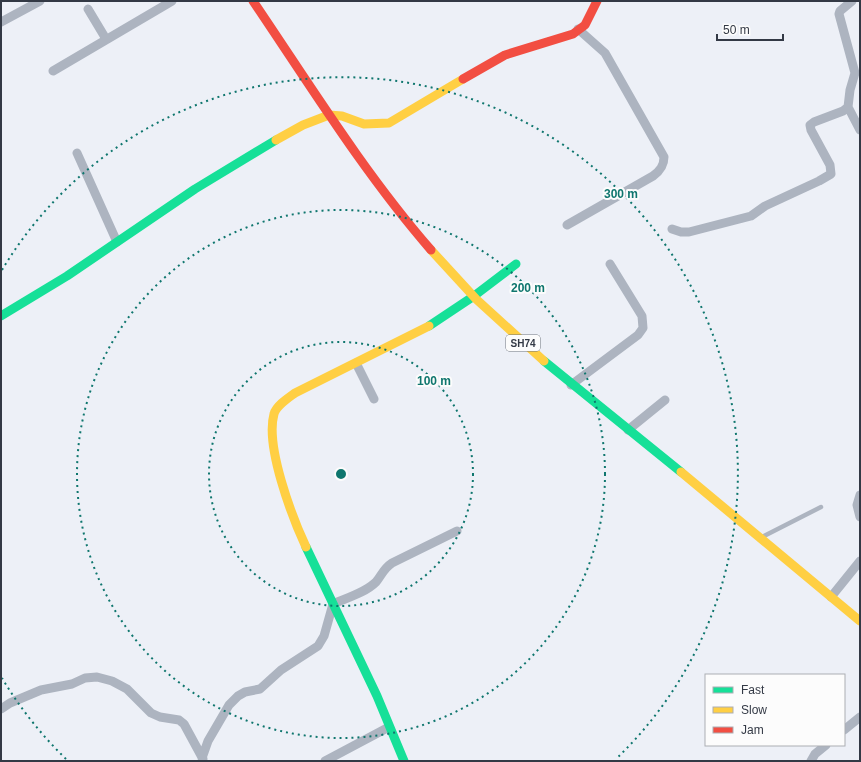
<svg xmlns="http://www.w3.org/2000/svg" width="861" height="762" viewBox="0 0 861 762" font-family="Helvetica,sans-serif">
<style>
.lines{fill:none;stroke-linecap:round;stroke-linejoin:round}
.lane{stroke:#adb4c0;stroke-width:4.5}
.street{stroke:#adb4c0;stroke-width:9}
.fast{stroke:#16e098;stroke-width:9}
.slow{stroke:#ffcf43;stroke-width:9}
.jam{stroke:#f24e42;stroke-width:9}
.ring{fill:none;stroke:#0f766e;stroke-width:2;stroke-dasharray:2 4}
.labels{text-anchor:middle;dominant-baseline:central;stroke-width:4;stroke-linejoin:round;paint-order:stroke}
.shield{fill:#fcfcfc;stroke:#6f747c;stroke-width:1}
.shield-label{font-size:10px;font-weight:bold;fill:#333945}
.centre{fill:#0f766e;stroke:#fcfcfc;stroke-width:2}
.ring-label{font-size:12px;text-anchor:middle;font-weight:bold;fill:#0f766e;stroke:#fcfcfc;stroke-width:4;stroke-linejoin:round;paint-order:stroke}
</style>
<rect width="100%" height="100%" fill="#edf0f7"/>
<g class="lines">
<path class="lane" d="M 764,536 L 821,507"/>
<path class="street" d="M 88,9 L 106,39
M 1,22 L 40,1
M 53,71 L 172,1
M 848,107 L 860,130
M 77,153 L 117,242
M 567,225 L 653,176 C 660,171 664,166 664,157 L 605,53 L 578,29
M 672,229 L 681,232 L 689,232 L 751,216 L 765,206 L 819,181 L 831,174 L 830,165 L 811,130 L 810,125 L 814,122 L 843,111 L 848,107 L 850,90 L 855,73 L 839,14 L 840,11 L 852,1
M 356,363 L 374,399
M 571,385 L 638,335 L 643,328 L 642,316 L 610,264
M 628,430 L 665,400
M 860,495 L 857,505 L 860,517
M 831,597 L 860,561
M 1,709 L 10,703 L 41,690 L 72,684 L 85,678 L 97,677 L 112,681 L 127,689 L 151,713 L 160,717 L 179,720 L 184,724 L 203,759
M 844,730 L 860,717
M 202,758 L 208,741 L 229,705 L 238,696 L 245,692 L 260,689 L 281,670 L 318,646 L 324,636 L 333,604 C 346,598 365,593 376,582 C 382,575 383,569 392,563 L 457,531
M 325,761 L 389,727
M 811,761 L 815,754 L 826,745"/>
<path class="fast" d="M 1,316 L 67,276 L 195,189 L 276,140
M 429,326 L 474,296 L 516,264
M 544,361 L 681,472
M 306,547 L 377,696 L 404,761"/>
<path class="slow" d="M 276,140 L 303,125 L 329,115 L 342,116 L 364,124 L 389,123 L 463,79
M 431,250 L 476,299 L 544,361
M 681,472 L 860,621
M 306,547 C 292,517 265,446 274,414 C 276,406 288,398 295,393 L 429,326"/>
<path class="jam" d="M 253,1 C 310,85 364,173 431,250
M 463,79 L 505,55 L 573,34 L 585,25 L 597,1"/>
</g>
<g class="ring">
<circle cx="341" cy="474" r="132"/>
<circle cx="341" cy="474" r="264"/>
<path d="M66 759A396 396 0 0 1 2 678M2 270A396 396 0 1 1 616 759"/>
</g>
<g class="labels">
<rect class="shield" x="506" y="335" width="34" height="16" rx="3"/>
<g class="shield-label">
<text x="523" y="343">SH74</text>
</g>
</g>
<circle cx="341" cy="474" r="6" class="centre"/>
<g class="ring-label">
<text x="621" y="198">300 m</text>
<text x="528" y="292">200 m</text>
<text x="434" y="385">100 m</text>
</g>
<rect width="861" height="762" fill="none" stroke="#333945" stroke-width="4"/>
<rect x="705" y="674" width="140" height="72" fill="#fcfcfc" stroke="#acaeb3"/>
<rect x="713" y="687" width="20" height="6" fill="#16e098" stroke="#acaeb3"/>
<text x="741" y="694" font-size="12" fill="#333945">Fast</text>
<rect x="713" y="707" width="20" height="6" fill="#ffcf43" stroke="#acaeb3"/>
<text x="741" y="714" font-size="12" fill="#333945">Slow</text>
<rect x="713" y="727" width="20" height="6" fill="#f24e42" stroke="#acaeb3"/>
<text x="741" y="734" font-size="12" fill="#333945">Jam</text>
<path d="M717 34v6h66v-6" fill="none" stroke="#333945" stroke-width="2"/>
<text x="723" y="34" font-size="12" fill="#333945" stroke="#fcfcfc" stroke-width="3" paint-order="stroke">50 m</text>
</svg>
